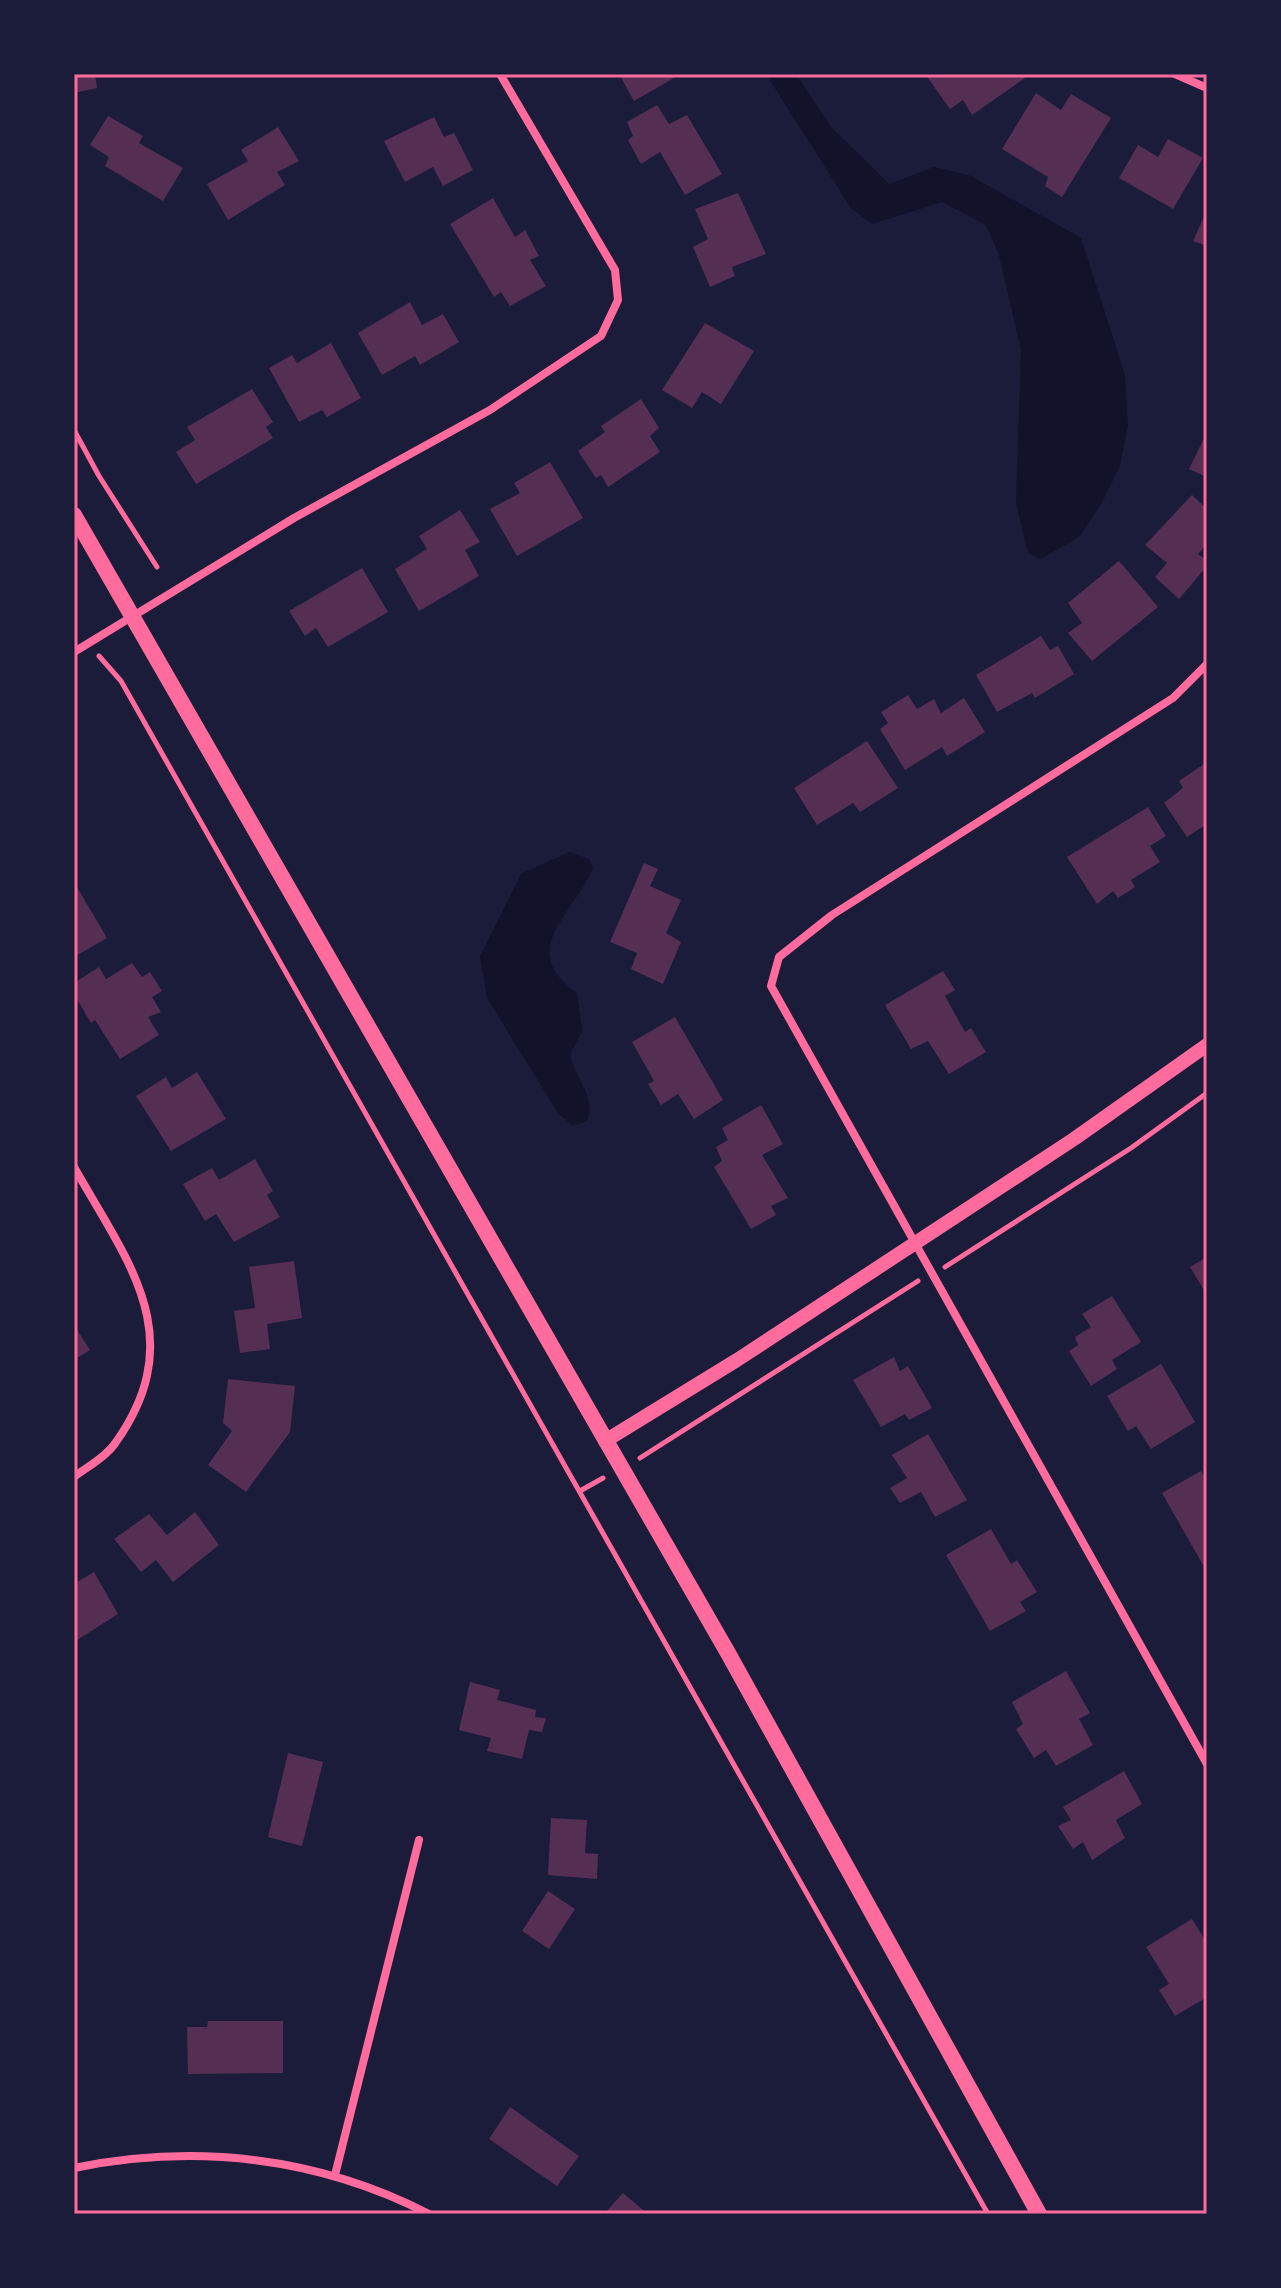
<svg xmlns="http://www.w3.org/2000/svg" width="1281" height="2288" viewBox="0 0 1281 2288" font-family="Montserrat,sans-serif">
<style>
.water{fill:#12122b}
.building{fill:#542f53}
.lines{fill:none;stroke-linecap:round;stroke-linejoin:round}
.path{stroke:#ff6b9d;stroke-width:5}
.minor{stroke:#ff6b9d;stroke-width:8}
.tertiary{stroke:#ff6b9d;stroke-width:14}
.secondary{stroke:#ff6b9d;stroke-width:16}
.neatline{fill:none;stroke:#ff6b9d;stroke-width:3}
</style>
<rect width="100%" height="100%" fill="#1b1b3a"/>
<path class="water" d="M 766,74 L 796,74 L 830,126 L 889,184 L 934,167 L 971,176 L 1081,238 L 1125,375 L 1128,425 L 1120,466 L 1101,504 L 1080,536 L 1041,559 L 1028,553 L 1016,503 L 1021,350 L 999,255 L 986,225 L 942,202 L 872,224 L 851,208 Z
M 569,852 L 589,859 L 593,867 C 575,914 515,949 577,993 L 582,1031 L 570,1055 C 575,1078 597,1098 587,1121 L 573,1126 L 558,1113 L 487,998 L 480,956 L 521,874 Z"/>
<path class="building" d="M 74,74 L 95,74 L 97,88 L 74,93 Z
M 619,74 L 681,74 L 634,101 Z
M 925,74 L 1021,74 L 1025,78 L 972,115 L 963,100 L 950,109 Z
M 1036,93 L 1061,110 L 1071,94 L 1111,118 L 1062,197 L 1045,186 L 1048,177 L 1002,149 Z
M 657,105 L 669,124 L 687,115 L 722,174 L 685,195 L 660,152 L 641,164 L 628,140 L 633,136 L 627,122 Z
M 108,116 L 143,136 L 139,143 L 183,168 L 163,201 L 105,166 L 109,157 L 90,145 Z
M 434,117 L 444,137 L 454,133 L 473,170 L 443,186 L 433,167 L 405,182 L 384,141 Z
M 278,127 L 299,161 L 277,172 L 285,185 L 228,220 L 207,184 L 248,161 L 241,150 Z
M 1168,139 L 1203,158 L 1173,209 L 1119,178 L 1138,145 L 1158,157 Z
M 738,193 L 766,254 L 732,267 L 735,276 L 710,287 L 693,247 L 708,239 L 695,209 Z
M 493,198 L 515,237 L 525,230 L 539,256 L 530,260 L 546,286 L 510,306 L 501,292 L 494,297 L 450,224 Z
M 1207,210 L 1207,246 L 1193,241 Z
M 410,302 L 422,325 L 443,314 L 459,342 L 420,365 L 415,356 L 382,375 L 358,333 Z
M 705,323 L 754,351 L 721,404 L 702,392 L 692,408 L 662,390 Z
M 331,343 L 361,398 L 327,417 L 322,410 L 299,422 L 269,368 L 292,355 L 297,363 Z
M 252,389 L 273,422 L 266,427 L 273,438 L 196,484 L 176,452 L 195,440 L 187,427 Z
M 641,399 L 659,428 L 650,436 L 660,452 L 608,487 L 601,475 L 596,478 L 578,451 L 605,432 L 601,426 Z
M 1207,432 L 1207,477 L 1189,469 Z
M 550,462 L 583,518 L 517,556 L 490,509 L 520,493 L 514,483 Z
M 1192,495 L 1207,509 L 1207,544 L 1198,554 L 1207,561 L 1207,566 L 1179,599 L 1155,577 L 1167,563 L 1145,545 Z
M 460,510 L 480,542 L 465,550 L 479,576 L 419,611 L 395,569 L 427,549 L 419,536 Z
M 1119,561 L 1158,607 L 1092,661 L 1068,633 L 1082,623 L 1068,603 Z
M 362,568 L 388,612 L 328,647 L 316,628 L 305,636 L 289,611 Z
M 1041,636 L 1050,650 L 1058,646 L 1074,674 L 1035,698 L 1032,693 L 997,712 L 976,675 Z
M 908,695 L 917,709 L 934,699 L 941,713 L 964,698 L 985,732 L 947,756 L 942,747 L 905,770 L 880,729 L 888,723 L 881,712 Z
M 867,741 L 898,788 L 860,812 L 853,803 L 817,825 L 794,788 Z
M 1207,762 L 1207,824 L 1187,837 L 1164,803 L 1183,788 L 1179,781 Z
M 1148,807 L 1166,836 L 1150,846 L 1160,862 L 1131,880 L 1135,887 L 1118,898 L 1113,891 L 1097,904 L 1067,857 Z
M 644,863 L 658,869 L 650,886 L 681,900 L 666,933 L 681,942 L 663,984 L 631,969 L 637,953 L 610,942 Z
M 74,882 L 107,938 L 74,957 Z
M 132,963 L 142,977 L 150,972 L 162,991 L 152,997 L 161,1012 L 148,1017 L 159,1035 L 120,1059 L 95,1020 L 91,1023 L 74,994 L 74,983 L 99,967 L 106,979 Z
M 943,971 L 955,990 L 945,996 L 965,1032 L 971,1028 L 986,1052 L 949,1074 L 928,1041 L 911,1049 L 885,1005 Z
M 675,1017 L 723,1100 L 694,1119 L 678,1094 L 661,1105 L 648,1084 L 654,1081 L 632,1042 Z
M 197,1072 L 226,1119 L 171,1151 L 136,1096 L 166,1077 L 172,1088 Z
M 761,1105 L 783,1144 L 762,1155 L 788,1198 L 771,1206 L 776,1215 L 751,1229 L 714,1167 L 722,1161 L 716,1147 L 728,1140 L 722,1128 Z
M 255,1159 L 273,1191 L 267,1195 L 280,1217 L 234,1242 L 216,1214 L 205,1221 L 183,1184 L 212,1168 L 219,1180 Z
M 1207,1257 L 1207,1295 L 1190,1267 Z
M 294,1261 L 302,1318 L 267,1324 L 270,1349 L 240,1353 L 234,1311 L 255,1308 L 249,1267 Z
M 1112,1296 L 1141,1342 L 1112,1360 L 1117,1369 L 1091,1386 L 1069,1351 L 1078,1345 L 1075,1337 L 1091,1327 L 1082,1314 Z
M 74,1325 L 90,1350 L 74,1360 Z
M 894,1357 L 900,1371 L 908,1366 L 932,1408 L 909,1420 L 905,1414 L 881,1427 L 853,1380 Z
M 1161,1364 L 1195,1422 L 1151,1449 L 1136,1426 L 1128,1431 L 1107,1396 Z
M 228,1379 L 295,1386 L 290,1432 L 246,1492 L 208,1465 L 232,1431 L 223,1423 Z
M 928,1434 L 967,1500 L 935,1517 L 921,1492 L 900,1503 L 890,1488 L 907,1478 L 892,1455 Z
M 1201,1471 L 1207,1482 L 1207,1563 L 1203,1565 L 1162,1493 Z
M 195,1512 L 219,1545 L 173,1582 L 156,1560 L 141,1572 L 114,1539 L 149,1514 L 167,1535 Z
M 991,1529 L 1011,1564 L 1017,1560 L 1037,1592 L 1020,1602 L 1026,1611 L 990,1631 L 946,1555 Z
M 94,1572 L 118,1614 L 74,1642 L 74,1584 Z
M 1066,1671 L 1090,1713 L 1079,1719 L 1093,1745 L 1056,1766 L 1046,1750 L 1034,1758 L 1016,1729 L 1023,1724 L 1012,1702 Z
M 470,1682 L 500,1690 L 497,1700 L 536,1710 L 535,1717 L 546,1718 L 542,1732 L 529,1730 L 522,1759 L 487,1751 L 491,1738 L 459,1730 Z
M 288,1753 L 323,1762 L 302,1846 L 268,1837 Z
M 1124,1771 L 1142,1804 L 1116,1820 L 1125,1838 L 1092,1860 L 1083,1842 L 1073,1849 L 1058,1826 L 1071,1820 L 1063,1807 Z
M 551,1818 L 587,1820 L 585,1853 L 598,1854 L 597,1879 L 548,1875 Z
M 548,1891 L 575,1909 L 549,1949 L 522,1931 Z
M 1192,1919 L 1207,1943 L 1207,1997 L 1175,2016 L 1159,1990 L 1169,1984 L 1146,1947 Z
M 208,2021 L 283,2021 L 283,2073 L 188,2074 L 187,2027 L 207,2027 Z
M 510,2107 L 579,2156 L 557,2186 L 489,2139 Z
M 623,2193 L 648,2214 L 604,2214 Z"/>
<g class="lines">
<path class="path" d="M 74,430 L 99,476 L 157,567
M 99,656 L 121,681 L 988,2214
M 945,1267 L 1131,1148 L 1207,1093
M 640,1458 L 918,1281
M 580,1491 L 603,1478"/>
<path class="minor" d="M 1175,74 L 1207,88
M 74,652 L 294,518 L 490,410 L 601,336 L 618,300 L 615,270 L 500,74
M 1207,664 L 1173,698 L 832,915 L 779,957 L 771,986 L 1207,1764
M 74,1167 C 127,1261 191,1336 116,1442 C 107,1456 87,1467 74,1477
M 74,2168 C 196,2143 318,2157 429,2214
M 335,2175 L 419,1840"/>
<path class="tertiary" d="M 605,1441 L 737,1360 L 1074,1139 L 1207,1045"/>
<path class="secondary" d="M 74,515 L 728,1653 L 1039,2214"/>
</g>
<rect width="1281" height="2288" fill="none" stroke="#1b1b3a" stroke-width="152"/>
<rect x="76" y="76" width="1129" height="2136" class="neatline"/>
</svg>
